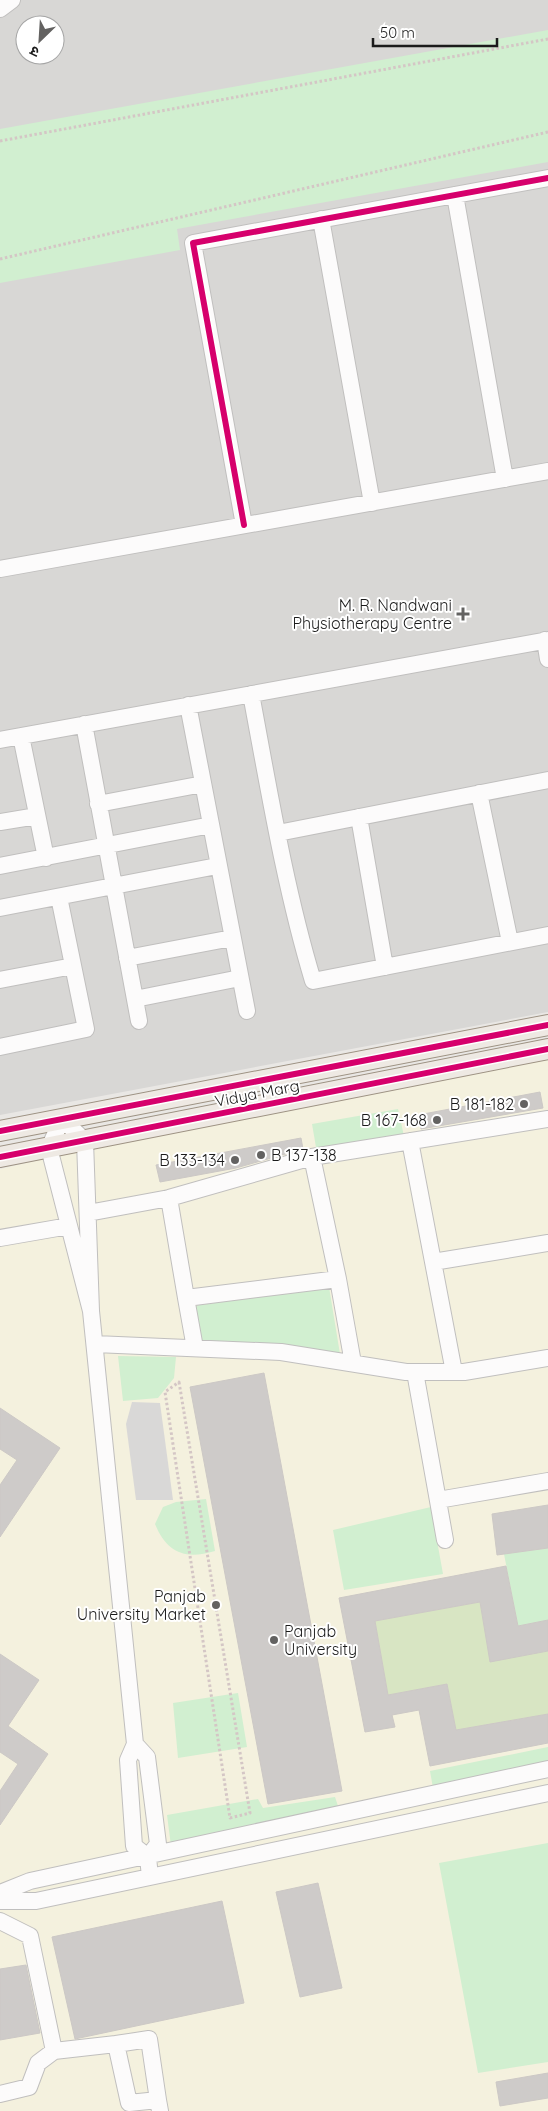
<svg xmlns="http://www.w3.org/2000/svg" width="548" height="2111" viewBox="0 0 548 2111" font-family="Quicksand,'Noto Sans Devanagari',sans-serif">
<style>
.residential{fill:#d8d7d5;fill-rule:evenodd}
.education{fill:#f4f1de}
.grass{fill:#d8e5c3}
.park{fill:#d1efd0}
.parking{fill:#d9d8d7}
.building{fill:#cecbc9;stroke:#ccc8c5}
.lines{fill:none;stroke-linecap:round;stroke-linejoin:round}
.minor-casing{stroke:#c0bfbe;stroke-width:18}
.major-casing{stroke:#9d9283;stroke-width:22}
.path{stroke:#d4c6c5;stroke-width:3;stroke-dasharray:2.5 2.5;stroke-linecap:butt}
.minor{stroke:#fcfbfb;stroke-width:16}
.major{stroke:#eee9e3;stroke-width:20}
.cycleway-casing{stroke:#fff;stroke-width:9}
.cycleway{stroke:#d6006c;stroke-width:6}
.poi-dot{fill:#636261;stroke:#fff;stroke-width:2}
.labels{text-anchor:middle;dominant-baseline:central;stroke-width:4;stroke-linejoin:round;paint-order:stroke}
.poi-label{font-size:16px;fill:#1b1b1b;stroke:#fff;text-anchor:end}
.street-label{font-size:16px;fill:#1b1b1b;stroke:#fff}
</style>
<rect width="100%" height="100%" fill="#e9e7e4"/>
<path class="residential" d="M 0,0 L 548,0 L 548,1012 L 0,1115 ZM 25,25 L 55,25 L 55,55 L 25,55 Z"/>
<path class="education" d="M 548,1057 L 548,2111 L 0,2111 L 0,1169 L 144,1136 Z"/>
<path class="grass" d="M 480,1602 L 491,1661 L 548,1651 L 548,1714 L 456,1730 L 447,1684 L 388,1695 L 375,1621 Z"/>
<path class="park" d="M 548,30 L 548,162 L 177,229 L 180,250 L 0,283 L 0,129 Z
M 398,1109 L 404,1136 L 317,1153 L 312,1124 Z
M 329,1287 L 340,1354 L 285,1344 L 200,1342 L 193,1306 Z
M 118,1356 L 176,1357 L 174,1378 L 158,1398 L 123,1401 Z
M 206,1499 L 215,1551 C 185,1560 167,1553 155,1524 L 163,1507 L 176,1502 Z
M 431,1507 L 443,1574 L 344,1590 L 333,1530 Z
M 548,1548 L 548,1620 L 518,1626 L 504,1554 Z
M 238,1693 L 247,1747 L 178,1758 L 173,1703 Z
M 548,1747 L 548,1764 L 433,1788 L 430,1771 Z
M 335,1797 L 340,1812 L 171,1846 L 167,1815 L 258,1799 L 263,1808 Z
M 548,1843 L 548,2062 L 478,2073 L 439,1863 Z"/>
<path class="parking" d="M 132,1402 L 160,1403 L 173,1500 L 136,1500 L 126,1424 Z"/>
<path class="building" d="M 540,1092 L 543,1108 L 421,1129 L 418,1115 Z
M 301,1138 L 303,1149 L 236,1168 L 160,1182 L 156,1165 Z
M 264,1373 L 342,1791 L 268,1804 L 190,1387 Z
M 0,1408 L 60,1448 L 0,1537 L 0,1485 L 17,1460 L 0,1449 Z
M 548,1505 L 548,1548 L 497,1555 L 492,1514 Z
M 506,1566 L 518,1626 L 548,1620 L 548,1651 L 490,1662 L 480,1602 L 375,1621 L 388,1695 L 447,1684 L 456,1730 L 548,1714 L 548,1743 L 430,1766 L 419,1710 L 392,1715 L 395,1727 L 365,1732 L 339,1598 Z
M 0,1654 L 39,1680 L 8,1726 L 48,1754 L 0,1825 L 0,1791 L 18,1764 L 0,1752 Z
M 318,1883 L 342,1988 L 300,1997 L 276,1892 Z
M 222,1901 L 244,2003 L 75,2039 L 52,1937 Z
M 26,1965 L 40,2033 L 0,2040 L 0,1969 Z
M 548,2073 L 548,2098 L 500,2106 L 496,2082 Z"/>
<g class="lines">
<defs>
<path id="minor" d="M 0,9 L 12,0
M 455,195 L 505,479
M 321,219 L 372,503
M 244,525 L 193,243 L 548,178
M 0,569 L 548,471
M 545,640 L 548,659
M 251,694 C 269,790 285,888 313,981 L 548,935
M 188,705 L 247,1011
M 84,724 L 139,1021
M 21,736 L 46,858
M 0,740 L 548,640
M 479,793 L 510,942
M 98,804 L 203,784
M 359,817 L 385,967
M 0,822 L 37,816
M 278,833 L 548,780
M 0,866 L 211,825
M 0,908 L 217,866
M 127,958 L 232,938
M 0,980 L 73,966
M 135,999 L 240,978
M 0,1047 L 86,1029 L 59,897
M 410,1141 L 454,1372
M 312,1157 L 338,1279 L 353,1363
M 169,1198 L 186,1298
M 88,1213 L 169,1198 L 312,1157 L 548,1119
M 0,1238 L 69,1226
M 433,1262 L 548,1243
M 91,1311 L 49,1148 L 62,1119 L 85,1141 L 91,1311 L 135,1744 L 128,1760 L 134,1846 L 148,1857 L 150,1877
M 95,1344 L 281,1352 L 406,1372 L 464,1372 L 548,1358
M 195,1348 L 186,1298 L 338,1279
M 415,1372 L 445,1540
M 438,1500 L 548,1481
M 135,1744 L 147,1757 L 158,1844 L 148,1857
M 0,1893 L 30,1881 L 548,1769
M 0,1901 L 36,1901 L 548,1793
M 0,1921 L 30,1936 L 54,2051 L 116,2044 L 129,2103 L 158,2100 L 160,2111
M 116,2044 L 149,2039 L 158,2100
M 0,2094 L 29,2087 L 38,2063 L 54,2051"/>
<path id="major" d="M 0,1131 L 548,1025
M 0,1157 L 548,1049"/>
</defs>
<use href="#minor" class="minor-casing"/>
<use href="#major" class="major-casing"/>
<path class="path" d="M 0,141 L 548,39
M 0,259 L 548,132
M 179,1382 L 250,1813 L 230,1818 L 165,1392 Z"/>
<use href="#minor" class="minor"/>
<use href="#major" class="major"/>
<defs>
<path id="cycleway" d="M 244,525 L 193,243 L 548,178
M 0,1131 L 548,1025
M 0,1157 L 548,1049"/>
</defs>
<use href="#cycleway" class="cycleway-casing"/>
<use href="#cycleway" class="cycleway"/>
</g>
<g class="poi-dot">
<path d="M460.5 606.5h5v5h5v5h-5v5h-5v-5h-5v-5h5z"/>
<circle cx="524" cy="1104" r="5"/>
<circle cx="437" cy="1120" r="5"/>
<circle cx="261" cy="1155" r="5"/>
<circle cx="235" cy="1160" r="5"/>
<circle cx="216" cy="1605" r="5"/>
<circle cx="274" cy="1640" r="5"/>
</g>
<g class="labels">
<g class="poi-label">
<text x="452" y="605">M. R. Nandwani<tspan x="452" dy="18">Physiotherapy Centre</tspan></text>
<text x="514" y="1104">B 181-182</text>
<text x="427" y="1120">B 167-168</text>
<text x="271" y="1155" text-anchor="start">B 137-138</text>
<text x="225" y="1160">B 133-134</text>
<text x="206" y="1596">Panjab<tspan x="206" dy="18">University Market</tspan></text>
<text x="284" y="1631" text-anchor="start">Panjab<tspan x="284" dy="18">University</tspan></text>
</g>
<g class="street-label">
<text transform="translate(257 1093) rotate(-11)">Vidya Marg</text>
</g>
</g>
<g transform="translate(40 40) rotate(205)"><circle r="24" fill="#ffffff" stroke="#a4a4a4"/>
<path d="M0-4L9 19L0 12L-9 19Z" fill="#636261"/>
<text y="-8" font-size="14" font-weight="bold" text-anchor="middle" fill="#1b1b1b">उ</text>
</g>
<path d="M373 38v8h124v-8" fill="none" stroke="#1b1b1b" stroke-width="2.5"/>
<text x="380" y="38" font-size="15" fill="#1b1b1b" stroke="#ffffff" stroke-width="4" paint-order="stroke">50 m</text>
</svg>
